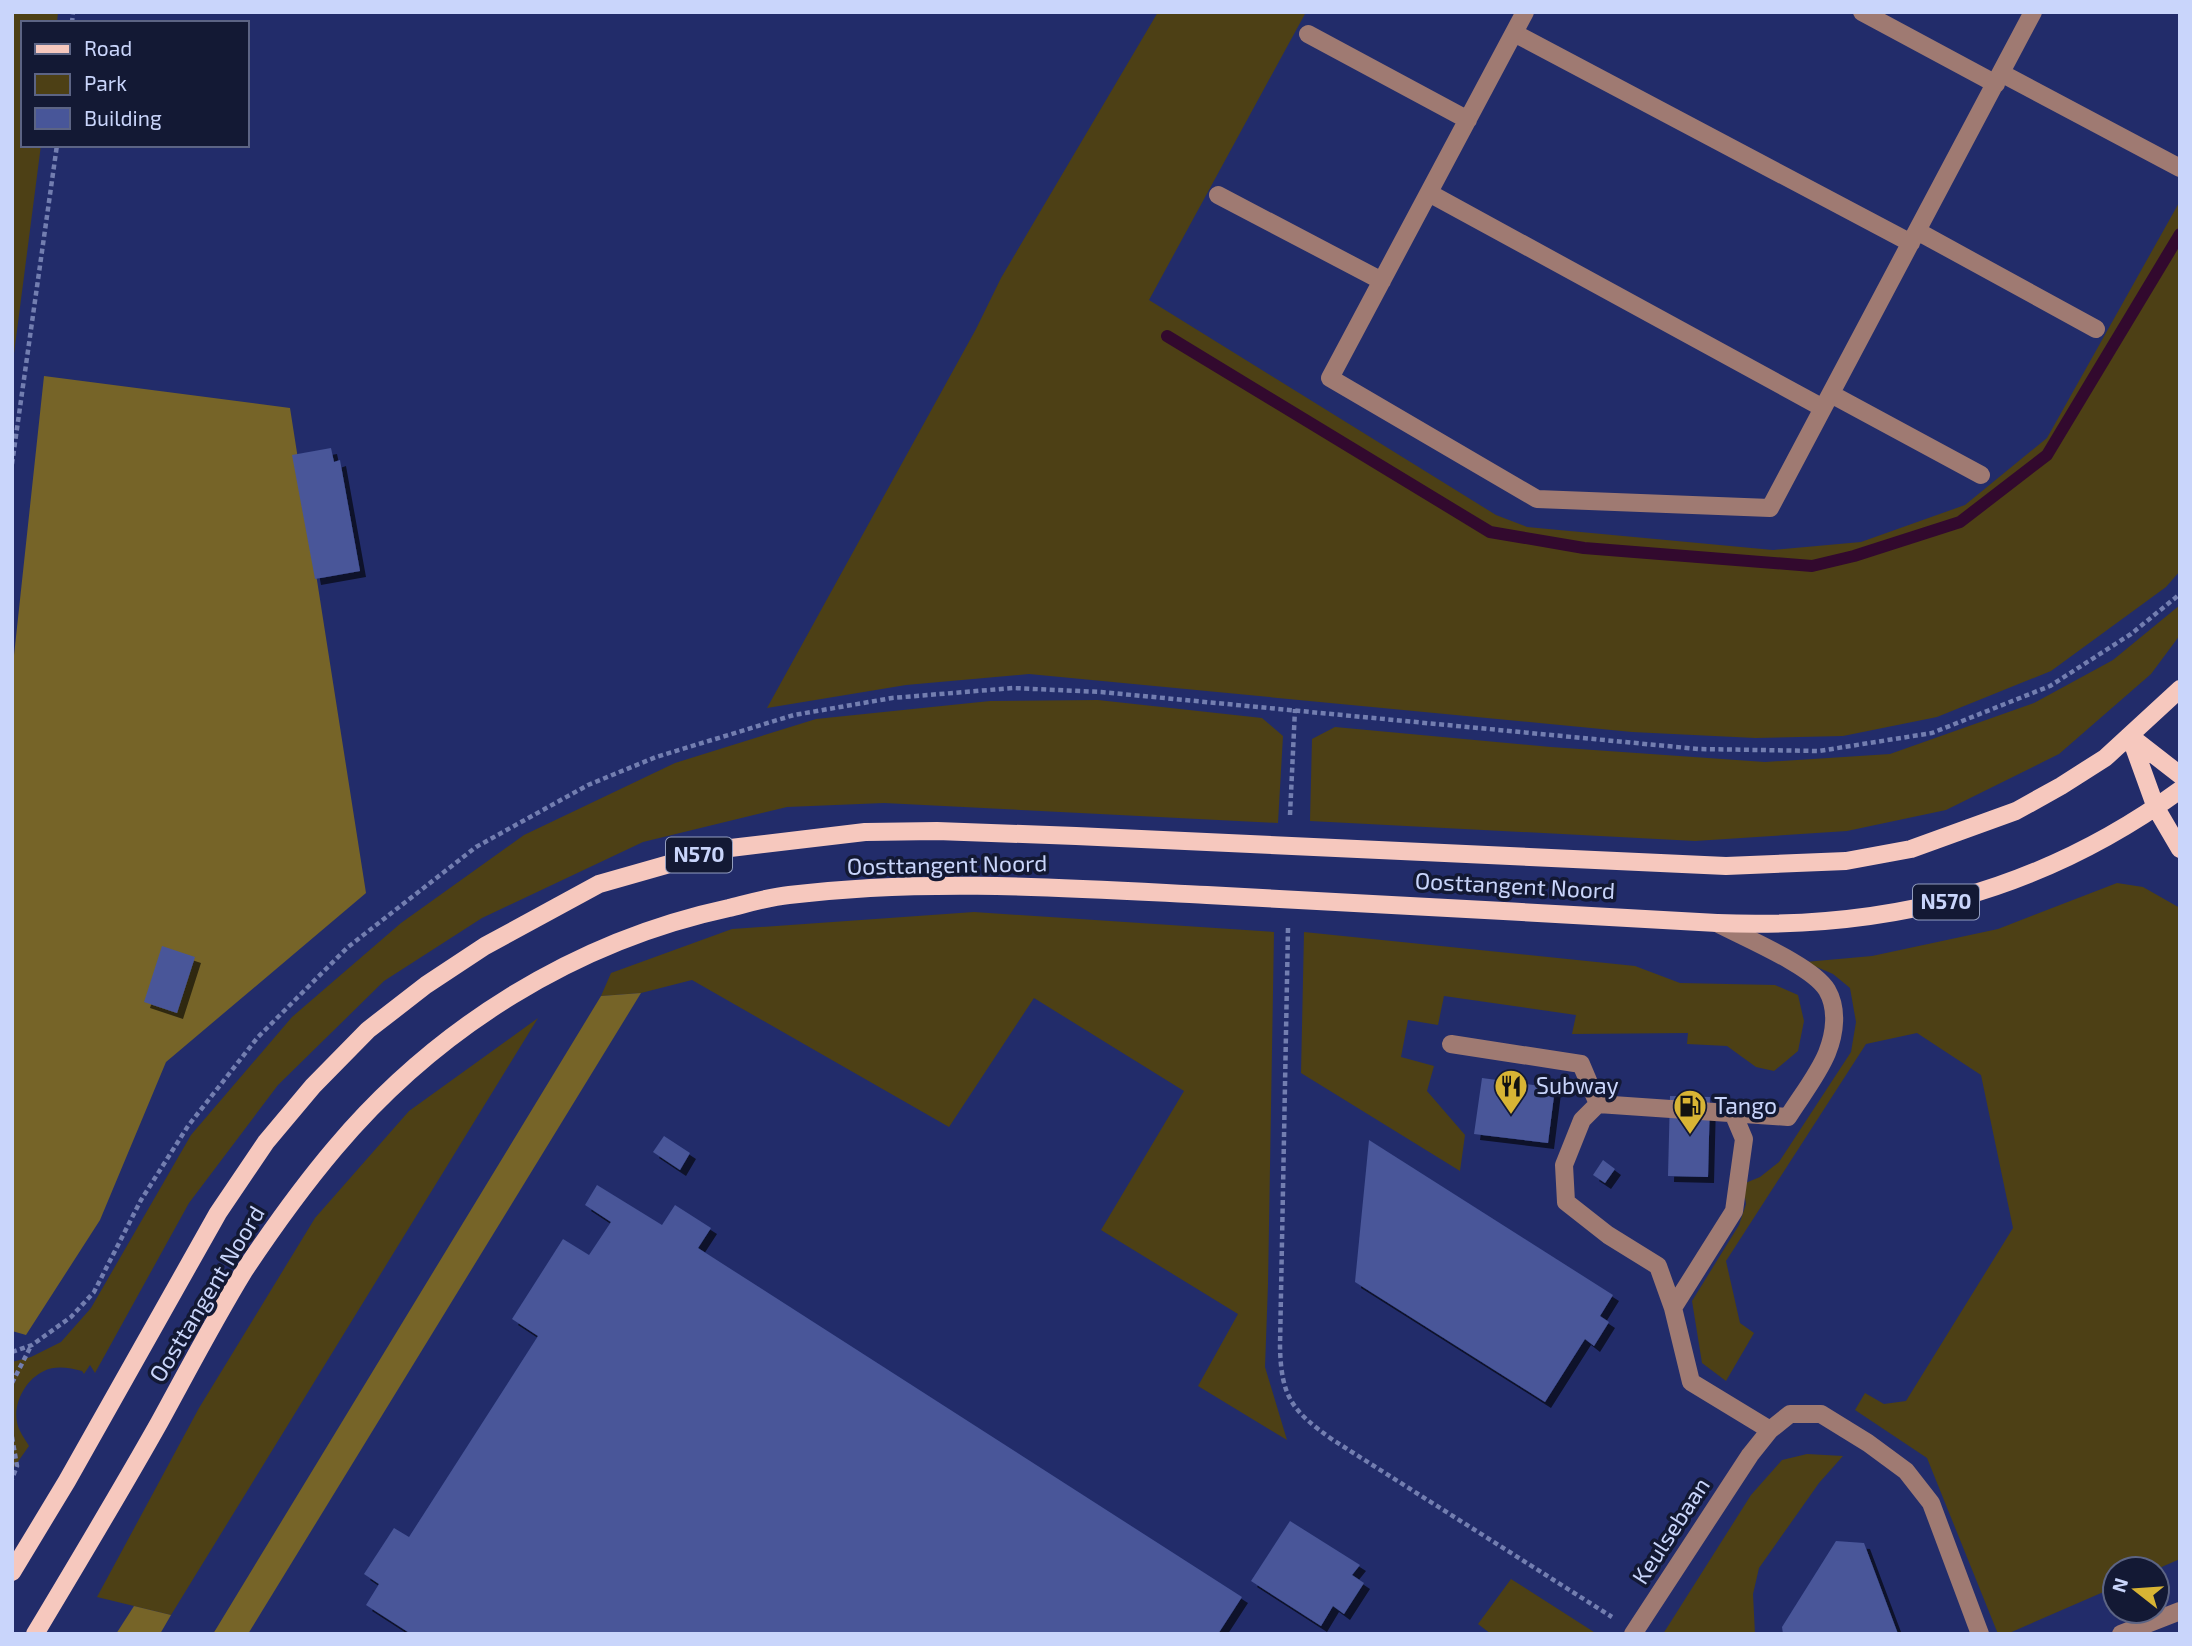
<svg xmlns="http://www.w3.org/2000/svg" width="2192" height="1646" font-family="'Exo 2',sans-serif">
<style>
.green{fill:#4d4015}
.forest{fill:#766428}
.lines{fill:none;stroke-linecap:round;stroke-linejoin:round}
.stream{stroke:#32092e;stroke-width:12}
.building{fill:#485699;filter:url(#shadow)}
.path{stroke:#737eb0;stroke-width:4.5;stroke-dasharray:5 3.5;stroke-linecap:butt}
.minor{stroke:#9f7a72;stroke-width:18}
.major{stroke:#f6c8be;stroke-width:18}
.labels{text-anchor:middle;stroke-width:7;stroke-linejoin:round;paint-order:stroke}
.shield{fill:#131934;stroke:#929dbf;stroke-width:2}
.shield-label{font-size:21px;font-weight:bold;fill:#c9d5fb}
.street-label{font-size:23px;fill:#c9d5fb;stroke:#131934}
.poi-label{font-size:23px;fill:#c9d5fb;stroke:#131934;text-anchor:start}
</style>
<defs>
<filter id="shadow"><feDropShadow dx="6" dy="6" stdDeviation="0" flood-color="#0009"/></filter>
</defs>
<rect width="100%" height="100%" fill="#222c6a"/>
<path class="green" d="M12,12H58L57,23H23V145H41L12,369Z
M1158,12H1306L1149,300L1496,515L1527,527L1773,550L1861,542L1965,505L2047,438L2180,201V571L2166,587L2051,671L1937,717L1843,736L1755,738L1632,732L1029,674L906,685L767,708L976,329L1001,278Z
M2180,605V635L2151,674L2059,754L1946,810L1847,831L1695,841L1310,821L1312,739L1335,727L1551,747L1765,762L1890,754L2034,703L2113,660Z
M1098,700L1262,718L1283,736L1278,823L884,803L787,807L643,842L482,918L384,981L278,1085L189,1203L95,1373L90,1365L84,1374L82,1371C70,1368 56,1365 44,1371C26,1379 13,1403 17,1422C18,1430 25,1439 29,1446L12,1470V1362L31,1357L61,1342L91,1308L191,1135L292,1017L401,923L524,835L675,763L816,719L990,701Z
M2117,883L2143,887L2180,908V1559L2157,1569H2115V1587L2007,1634H1998L1927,1458L1855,1410L1865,1393L1884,1404L1906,1401L2013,1228L1981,1075L1917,1033L1866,1044L1726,1261L1740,1323L1754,1333L1726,1381L1702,1363L1692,1301L1739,1225L1746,1204L1743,1184L1760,1177L1779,1162L1851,1052L1856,1022L1850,988L1833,974L1805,962L1872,956L1998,929Z
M974,912L1274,932L1268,1284L1265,1367L1287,1440L1198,1386L1238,1314L1101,1230L1184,1091L1034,998L949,1127L692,980L641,993L601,996L611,973L732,929Z
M1304,932L1635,966L1680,983L1775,985L1798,995L1804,1021L1798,1051L1774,1071L1756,1067L1727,1046L1687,1044L1688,1033L1572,1034L1576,1015L1444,996L1438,1025L1408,1020L1401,1057L1434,1066L1427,1091L1465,1135L1460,1171L1301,1073Z
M538,1018L171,1615L97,1597L199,1408L315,1218L409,1111Z
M1807,1454L1843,1456L1819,1483L1759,1568L1753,1594L1755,1634H1663L1751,1495L1782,1460Z
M1511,1579L1597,1634H1491L1478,1624Z"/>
<path class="forest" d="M44,376L290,408L366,893L166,1062L100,1220L26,1335L12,1331V674Z
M641,993L248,1634H213L601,996Z
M134,1606L171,1615L160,1634H116Z"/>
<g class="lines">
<path class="stream" d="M1167,336L1490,532L1584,548L1812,566L1854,556L1960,522L2047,455L2180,234"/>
</g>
<path class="building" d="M331,448L334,462L340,460L360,571L315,579L292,455Z
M162,946L195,957L177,1013L144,1002Z
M1482,1078L1555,1088L1548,1143L1474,1134Z
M1670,1096L1710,1097L1708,1177L1668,1176Z
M664,1136L690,1153L680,1170L653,1152Z
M1369,1140L1613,1295L1600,1316L1609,1322L1594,1346L1585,1339L1545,1402L1355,1282Z
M1603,1160L1615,1169L1605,1183L1593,1175Z
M597,1185L662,1225L675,1205L711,1228L698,1248L1242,1597L1218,1634H411L366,1605L379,1584L364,1574L394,1528L409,1537L538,1336L512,1319L563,1239L589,1255L611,1222L585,1205Z
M1290,1521L1360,1565L1352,1575L1364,1583L1344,1614L1333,1606L1321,1626L1251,1581Z
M1836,1541L1864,1543L1898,1634H1783L1782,1627Z"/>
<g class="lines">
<path class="path" d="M72,23L73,12
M12,464L57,145
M1290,815L1295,709
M1288,928L1280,1346C1281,1397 1292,1411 1333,1440L1612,1617
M12,1352L32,1345L71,1317L94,1292L141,1200L188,1126L258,1037L348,947L476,847L588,785L656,757L794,715L892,698L1013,688L1101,692L1698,749L1819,751L1932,733L2050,686L2131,634L2180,594
M12,1383L31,1346
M12,1437L17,1466L12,1479"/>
<path class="minor" d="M1525,12L1330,378L1537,499L1770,508L2033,12
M1862,12L1996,84
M1514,33L1911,243
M1308,34L1468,120
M2001,73L2180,168
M1429,193L1823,408
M1218,195L1382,281
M1917,231L2096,329
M1831,394L1981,475
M1717,923C1743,937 1813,966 1827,990C1838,1009 1835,1033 1827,1053C1818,1075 1801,1096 1788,1117L1598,1104L1582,1120L1564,1165L1566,1202L1608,1235L1658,1266L1673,1308L1691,1382L1770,1430
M1451,1044L1581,1064L1598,1104
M1673,1308L1734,1211L1744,1139L1733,1113
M1633,1634L1750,1455L1770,1430L1790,1414H1821L1868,1443L1906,1471L1931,1503L1980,1634
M2121,1634L2180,1611"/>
<path class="major" d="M2130,736L2156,808L2180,849
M2130,736L2180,775
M12,1572L67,1481L218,1213L266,1142L313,1086L368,1030L426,985L485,946L599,884L722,849L865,832L937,831L1076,836L1726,866L1846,861L1911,849L2016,811L2061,786L2105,758L2180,689
M35,1634C77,1564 119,1494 159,1423C187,1372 214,1320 244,1271C272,1229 302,1187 335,1148C436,1028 575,941 729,908C749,903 769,897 789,895C928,878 1068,888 1207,895C1377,903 1547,914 1717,923C1888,930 2040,892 2180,790"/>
</g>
<defs>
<symbol id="restaurant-pin" viewBox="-11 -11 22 30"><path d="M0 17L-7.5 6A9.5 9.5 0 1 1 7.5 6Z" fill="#d8b434" stroke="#131934"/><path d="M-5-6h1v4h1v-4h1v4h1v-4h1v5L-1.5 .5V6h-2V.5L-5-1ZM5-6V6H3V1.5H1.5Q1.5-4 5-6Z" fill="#111"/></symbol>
<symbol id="fuel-pin" viewBox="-11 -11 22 30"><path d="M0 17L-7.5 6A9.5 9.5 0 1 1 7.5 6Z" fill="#d8b434" stroke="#131934"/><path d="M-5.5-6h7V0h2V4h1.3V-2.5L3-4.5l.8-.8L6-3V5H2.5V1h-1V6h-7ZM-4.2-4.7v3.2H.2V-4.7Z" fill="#111"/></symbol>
</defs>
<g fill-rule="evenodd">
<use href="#restaurant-pin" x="1492" y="1067" width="38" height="52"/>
<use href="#fuel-pin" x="1671" y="1087" width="38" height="52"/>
</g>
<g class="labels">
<g class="shield">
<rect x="666" y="837.5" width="66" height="35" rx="5"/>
<rect x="1913" y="884.5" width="66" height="35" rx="5"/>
</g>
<g class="shield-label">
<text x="699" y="862">N570</text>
<text x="1946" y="909">N570</text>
</g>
<g class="street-label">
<text transform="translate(947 865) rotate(-1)" y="8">Oosttangent Noord</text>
<text transform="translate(1515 886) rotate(3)" y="8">Oosttangent Noord</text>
<text transform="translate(207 1294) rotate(-59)" y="8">Oosttangent Noord</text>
<text transform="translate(1671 1531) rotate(-57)" y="8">Keulsebaan</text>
</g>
<g class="poi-label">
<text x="1536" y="1094">Subway</text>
<text x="1714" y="1114">Tango</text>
</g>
</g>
<rect width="2192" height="1646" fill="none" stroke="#c9d5fb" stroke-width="28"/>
<rect x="21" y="21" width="228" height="126" fill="#131934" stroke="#5c6484" stroke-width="2"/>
<rect x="35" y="44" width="35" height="10" fill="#f6c8be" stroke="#5c6484" stroke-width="2"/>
<text x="84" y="56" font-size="21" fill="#c9d5fb">Road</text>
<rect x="35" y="74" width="35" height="21" fill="#4d4015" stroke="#5c6484" stroke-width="2"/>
<text x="84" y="91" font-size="21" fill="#c9d5fb">Park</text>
<rect x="35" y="108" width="35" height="21" fill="#485699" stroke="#5c6484" stroke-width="2"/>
<text x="84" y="126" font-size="21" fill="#c9d5fb">Building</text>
<g transform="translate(2136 1590) rotate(287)"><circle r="33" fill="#131934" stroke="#5c6484" stroke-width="2"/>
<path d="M0-5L12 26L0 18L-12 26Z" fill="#d8b434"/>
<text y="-10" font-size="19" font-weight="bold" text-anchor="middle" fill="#c9d5fb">N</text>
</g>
</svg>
